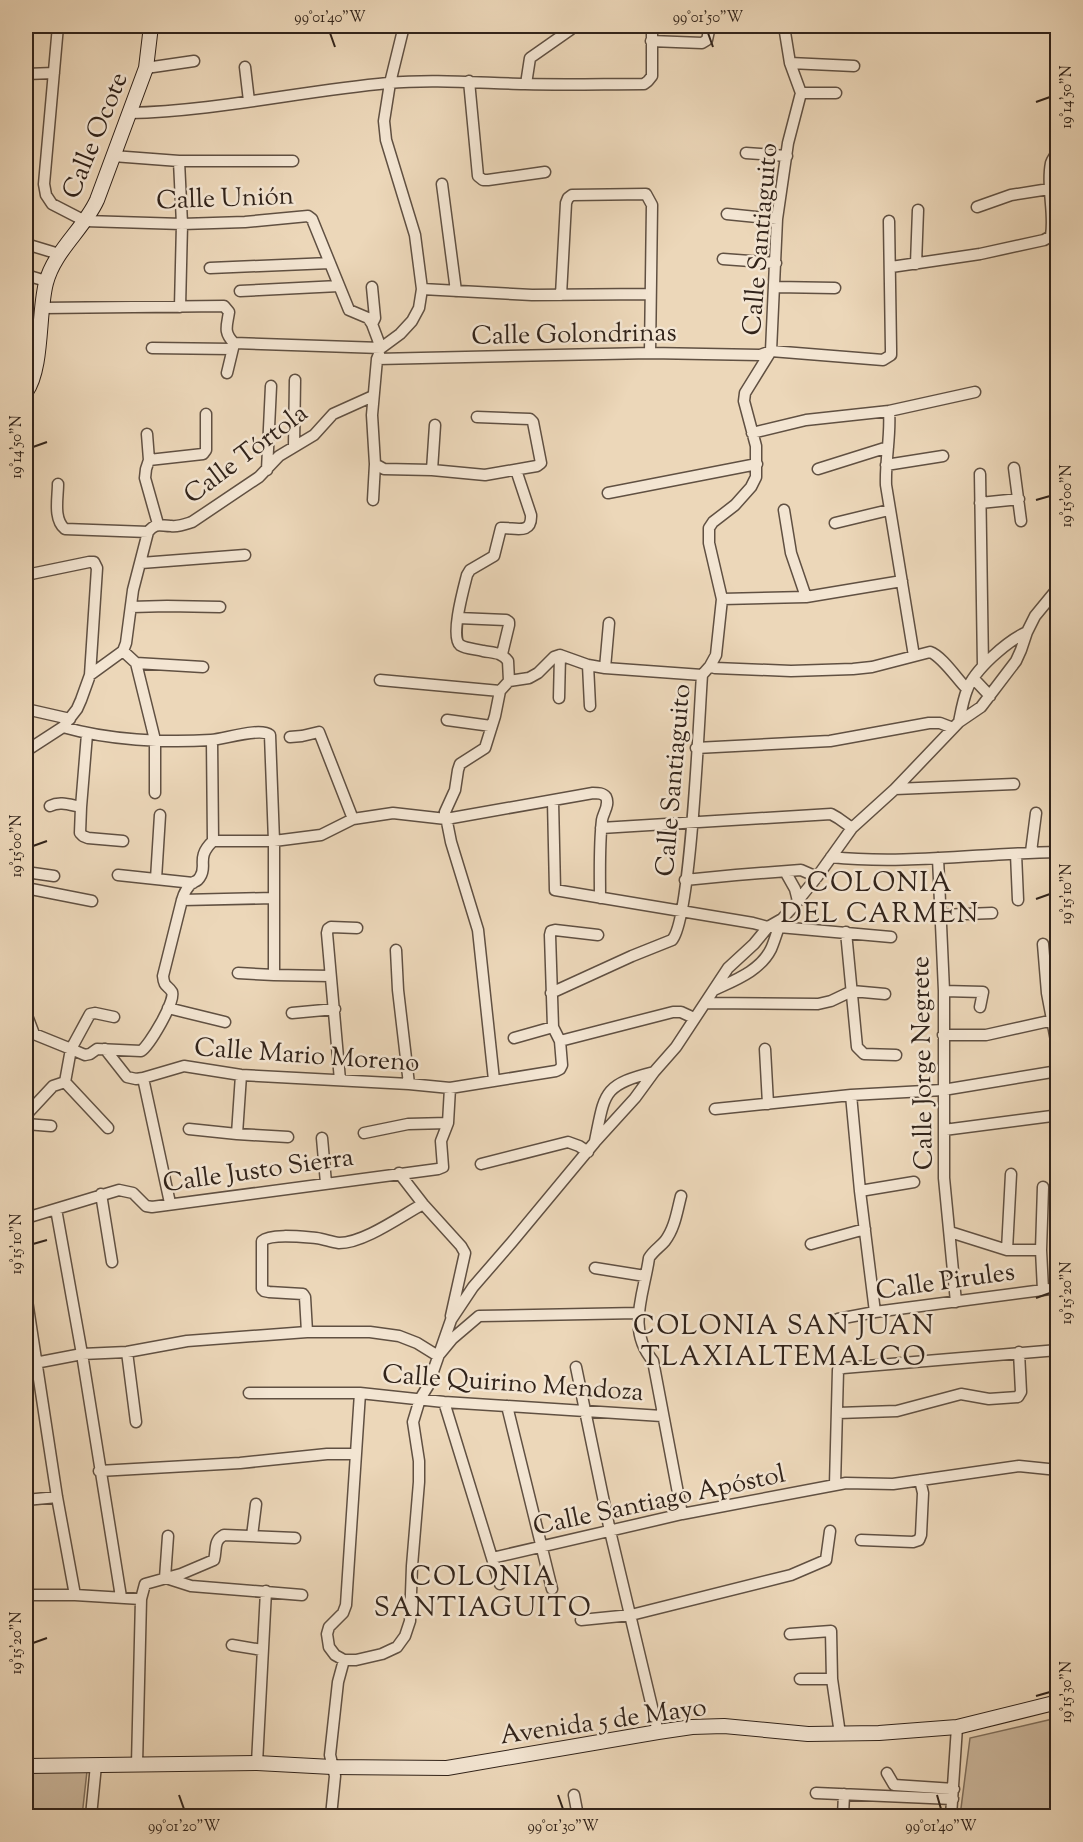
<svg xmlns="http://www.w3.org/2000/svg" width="1083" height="1842" font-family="'Sorts Mill Goudy',serif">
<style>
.green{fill:#ccb89e;stroke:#7e6e5c;stroke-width:1.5}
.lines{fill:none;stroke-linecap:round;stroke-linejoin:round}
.street-casing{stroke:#605042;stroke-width:13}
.secondary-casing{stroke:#31231a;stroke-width:16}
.street{stroke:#f3e5d2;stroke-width:10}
.secondary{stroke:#f3e5d2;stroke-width:14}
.ticks{fill:none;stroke:#31231a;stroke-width:2}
.labels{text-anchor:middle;stroke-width:5;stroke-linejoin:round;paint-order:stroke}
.street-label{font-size:26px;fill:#31231a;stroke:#f3e5d2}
.neighbourhood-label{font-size:27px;letter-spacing:1.5px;fill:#31231a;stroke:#f3e5d2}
.neatline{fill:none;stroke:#31231a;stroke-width:2}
.ticks-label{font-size:15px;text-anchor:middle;fill:#31231a}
</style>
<rect width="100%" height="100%" fill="#ecd7b9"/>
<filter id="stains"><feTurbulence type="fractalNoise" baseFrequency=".00333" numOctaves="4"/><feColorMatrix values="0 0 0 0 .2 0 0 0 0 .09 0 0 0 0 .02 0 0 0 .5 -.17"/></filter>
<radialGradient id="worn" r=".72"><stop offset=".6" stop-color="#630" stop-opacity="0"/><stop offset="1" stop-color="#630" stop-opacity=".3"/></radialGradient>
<path class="green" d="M1057,1718V1816H960L970,1738Z
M26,1770L87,1771L82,1816H26Z"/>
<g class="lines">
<defs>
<path id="street" d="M58,26L44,184L46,195L52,204L85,221L182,224L245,222L308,216L312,219L349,310L368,318L372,324
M784,26L790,63L801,93
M651,41L702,43L707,40L710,26
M790,63L854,66
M245,67L249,101
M146,68L194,61
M26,74L54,73
M469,81L478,176L483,180H488L545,172
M526,84L530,58L570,30L575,26
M801,93H836
M129,113C216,111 301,91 388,83C433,79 480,83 525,84C565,85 604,84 644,84L648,81L652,76V26
M746,153L787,156
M113,156L179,161H293
M179,161L182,224L180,307
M442,184L456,291
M977,207L1011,195L1049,189
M727,214L777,219
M1051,236C1055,212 1046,187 1051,163C1052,159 1056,155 1058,150
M26,244L59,254
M723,259L776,263
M916,264L918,210
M891,267L980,254L1044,240L1051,236L1058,235
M210,268L330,263
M26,275L46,281
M372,287L375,318L372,324L381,348
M775,287L835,288
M422,289L532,295L650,294
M240,291L339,286
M561,295L566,203L568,198L572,195L646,194L652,205L650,353
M42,308L224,306L229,312C227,326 223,332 234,343L381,348
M26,334L39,336
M152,348L232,349
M381,348L400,334L412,321L419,308L422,289L415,235L386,140L384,121L390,83L404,26
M377,359L650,353L760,355L771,351L883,360L891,355V349L889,221
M227,373L234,344
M889,411C891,436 885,460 886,485L914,656
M752,433L806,420L889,411L975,392
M147,434L149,460L146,469L145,478L158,524
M294,446L295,380
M149,460L203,454L206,450V414
M375,464L384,469L432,470L485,475L537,466L541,463L533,422L530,419L477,417
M886,465L943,456
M1014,468L1021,521
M818,469L888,447
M267,470L271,386
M432,470L435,425
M980,474L983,666
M58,484C58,498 53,519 65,529L148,532
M608,493L757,464
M373,500L375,464L372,415L377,359L379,354
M980,503L1019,499
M784,510L791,553L806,597
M835,523L889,510
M141,563L245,555
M722,599L806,597L902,581
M131,607L167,606L220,607
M458,618L506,620L509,622V625L502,654
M123,651L136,663L155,740V793
M136,663L203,667
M588,665L590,706
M710,666L715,668L791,671L853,669L872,667L930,652C942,656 957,679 967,689
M605,668L609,623
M90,675L123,651L126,643L133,590L148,532C156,522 160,526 171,526C179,527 186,524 192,522L259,477L279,456L314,435L333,414L373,396
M974,679L990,696
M380,680L500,691
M509,681L508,661C501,652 494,653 483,651C476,649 466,649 460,645C450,637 464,587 467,575L470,570L494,556L501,528C514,527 532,536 531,515L516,470
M509,681L529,678L538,673L554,657L560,655L588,665L605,668L702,675
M559,698L560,655
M26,709L70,719
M447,720L491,726
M959,722C961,712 963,700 967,690C974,670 1007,641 1027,632
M63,727C108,740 164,743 211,740C225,739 260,727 270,735L274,841V975
M87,734L81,807L80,833L83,836L88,838L123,841
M290,737L302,736L319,732L353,819
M696,748L830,741L929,723H940L953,728
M26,751L63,727L77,709L81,700L90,675L97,568L94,562H89L31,574
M895,789L1014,784
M553,801L555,890L753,923L768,927H779L891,937
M50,806C60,801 70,805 81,807
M601,828L831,814L838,818L852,828
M213,841H274L321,835L353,819L393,813L446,819L593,793C598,793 603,793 606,797C610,805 603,813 602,820C599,846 600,872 600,898
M1031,852L1036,813
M1016,854L1018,900
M831,857C906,865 982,853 1058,852
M938,858L944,991V1178L956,1302
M26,872L54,876
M786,873L795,889L798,901
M118,875L193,883
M156,879L160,815
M685,880L736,875L801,870L817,877
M26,888L92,901
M182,900L273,898
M940,915L992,913
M846,932L857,1047L864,1054L896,1055
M1043,944L1047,993L1058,1051
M396,950L398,990L409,1084
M238,973L274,975L330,976
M714,990C735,980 760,971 771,949C775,940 777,931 781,922
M852,991L885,994
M944,991L983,992L980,1007
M551,993L632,956L672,940C691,920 699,716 702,675L710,666L716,655L722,599L709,543V528L713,522L735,505L751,487L756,477V446L744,401L745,393L771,351L777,219L788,143L801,93
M705,1003L818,1004L831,1001L852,991
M168,1008L225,1022
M26,1013L34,1034L71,1049L90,1014L95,1013L114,1017
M292,1013L335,1009
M943,1035H986L1058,1019
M514,1038L553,1027
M560,1041L673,1012H681L694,1018
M105,1049L127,1077L136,1079L143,1078L184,1066L241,1075L409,1084L450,1088L556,1071L560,1069L562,1065L560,1041L553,1027L550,935L551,931L555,930L598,935
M765,1049L768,1104
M143,1078L170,1203
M340,1080L327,933L328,929L331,927L357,928
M494,1080L478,930L451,842L445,812L455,790L458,770L460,764L485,748L495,716L500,691L509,681
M65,1082L108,1128
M851,1095L860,1191L875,1312
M715,1109L851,1095L943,1090L1058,1071
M26,1115L53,1086L65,1082L71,1049L85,1055L90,1054L97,1049L141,1051C149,1046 176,1001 172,992C168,985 164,988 163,976L182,900C184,893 186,888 192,883C196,881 198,881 200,877C208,866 195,858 213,841L212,740
M26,1124L51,1126
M189,1129L237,1134L288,1137
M944,1130L1052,1116
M364,1133L408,1124L448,1123
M237,1134L241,1075
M322,1138L326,1183
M595,1141C605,1093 602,1085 654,1072
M481,1164L568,1142L579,1146L588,1152
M399,1173L423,1204L461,1246L465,1253L451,1316
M1043,1187L1041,1250L1043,1290
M860,1191L914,1182
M101,1194L112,1262
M681,1196C677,1211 675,1228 665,1241C660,1247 653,1251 649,1258C644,1294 626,1330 653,1361L682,1514
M56,1209L82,1354L121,1597
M26,1218L119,1190L133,1193L146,1206L152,1207L438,1169L443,1167L441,1141L448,1123L450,1088
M950,1232L1007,1250H1041
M811,1244L865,1229
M1007,1250L1011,1174
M595,1268L645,1276
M26,1294L57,1497L75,1595
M838,1319L875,1312L1058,1288
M307,1332L305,1297L303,1294L269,1292L264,1291L262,1289V1241C271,1233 303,1237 316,1238C324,1239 331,1242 339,1243C364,1243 401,1216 423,1204
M127,1352L136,1422
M35,1363L82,1354L127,1352L187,1341L307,1332H370L399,1336L417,1343L438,1356L452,1339L479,1316L638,1313
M576,1367L610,1531L658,1732
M249,1393H360L444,1402L662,1416
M360,1393L346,1605L343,1613L329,1627L327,1634L329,1647L335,1655L344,1660H356L382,1654L397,1647L405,1636L410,1621L412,1566L419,1482V1461L413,1422L420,1399L428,1386L451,1320L473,1287L512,1242L595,1142L635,1098L654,1072L676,1047L728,968L754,944L768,927L782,919L791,909L817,877L852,828L895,789L959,722L981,707L1016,661L1021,650L1027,632L1035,616L1058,588
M444,1402L500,1584
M507,1406L552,1589
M838,1413L897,1411L961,1394L989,1399L1018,1397L1021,1392L1019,1352
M99,1471L240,1463L327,1454H356
M835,1485L838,1370L843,1368L1058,1350
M26,1500L57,1497
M252,1536L256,1504
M861,1540L913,1542L919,1540L921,1535L923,1493L920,1480
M492,1558L682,1514L846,1483L893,1484L1019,1466L1058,1470
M165,1578L168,1536
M166,1578L191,1586L302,1595
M26,1595H75L141,1599
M581,1620L631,1615L791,1575L826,1560L830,1531
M790,1634L831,1631L832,1679L840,1734
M232,1645L262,1650
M800,1679H832
M257,1763L266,1591
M137,1764L141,1599L145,1584L181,1574L214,1560C217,1549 213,1541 224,1535L295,1538
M887,1773L894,1785L954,1789
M816,1793L953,1799
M574,1795L578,1816
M91,1816L96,1765
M331,1816L335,1776L330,1755L338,1682L344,1660
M843,1816L844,1794
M951,1816L957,1727"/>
<path id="secondary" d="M26,392C43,368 38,313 46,283C54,251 84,229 97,200L146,68L151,26
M26,1766L257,1763L332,1767L447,1768L658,1732L692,1727L724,1726L808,1734L879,1733L957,1727L1058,1702"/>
</defs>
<use href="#street" class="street-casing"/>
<use href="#secondary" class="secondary-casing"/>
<use href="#street" class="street"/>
<use href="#secondary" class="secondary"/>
</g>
<path class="ticks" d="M330,33L335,47M708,33L713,47M1036,102L1050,97M33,447L47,442M1036,500L1050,496M33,846L47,841M1036,899L1050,894M33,1244L47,1240M1036,1298L1050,1293M33,1643L47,1638M1036,1696L1050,1692M179,1795L184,1809M558,1795L563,1809M937,1795L941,1809"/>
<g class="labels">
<g class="street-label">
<text transform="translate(94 135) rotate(-68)" y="9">Calle Ocote</text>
<text transform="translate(225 197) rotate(-2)" y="9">Calle Unión</text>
<text transform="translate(759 239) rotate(-85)" y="9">Calle Santiaguito</text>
<text transform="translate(574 333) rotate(-1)" y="9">Calle Golondrinas</text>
<text transform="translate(245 453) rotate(-37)" y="9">Calle Tórtola</text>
<text transform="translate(672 780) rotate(-85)" y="9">Calle Santiaguito</text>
<text transform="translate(307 1054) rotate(4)" y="9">Calle Mario Moreno</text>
<text transform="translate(921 1063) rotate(-91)" y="9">Calle Jorge Negrete</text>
<text transform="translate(258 1169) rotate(-8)" y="9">Calle Justo Sierra</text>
<text transform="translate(945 1280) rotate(-8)" y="9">Calle Pirules</text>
<text transform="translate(513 1382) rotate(4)" y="9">Calle Quirino Mendoza</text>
<text transform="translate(659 1499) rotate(-12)" y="9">Calle Santiago Apóstol</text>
<text transform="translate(603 1720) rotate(-8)" y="9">Avenida 5 de Mayo</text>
</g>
<g class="neighbourhood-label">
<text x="880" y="891">COLONIA<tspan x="880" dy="31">DEL CARMEN</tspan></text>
<text x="784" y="1334">COLONIA SAN JUAN<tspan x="784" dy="31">TLAXIALTEMALCO</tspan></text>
<text x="483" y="1585">COLONIA<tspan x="483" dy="31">SANTIAGUITO</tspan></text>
</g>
</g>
<rect width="1083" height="1842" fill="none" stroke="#ecd7b9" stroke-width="66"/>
<rect x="33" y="33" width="1017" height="1776" class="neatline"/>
<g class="ticks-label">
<text x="330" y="22">99°01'40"W</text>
<text x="708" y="22">99°01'50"W</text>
<text transform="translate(1066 97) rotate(-90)" y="5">19°14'50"N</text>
<text transform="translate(16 447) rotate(-90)" y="5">19°14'50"N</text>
<text transform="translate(1066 496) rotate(-90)" y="5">19°15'00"N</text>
<text transform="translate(16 846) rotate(-90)" y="5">19°15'00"N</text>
<text transform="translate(1066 894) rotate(-90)" y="5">19°15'10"N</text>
<text transform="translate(16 1244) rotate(-90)" y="5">19°15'10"N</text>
<text transform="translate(1066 1293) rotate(-90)" y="5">19°15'20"N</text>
<text transform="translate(16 1643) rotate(-90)" y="5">19°15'20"N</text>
<text transform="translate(1066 1692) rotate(-90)" y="5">19°15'30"N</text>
<text x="184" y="1831">99°01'20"W</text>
<text x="563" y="1831">99°01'30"W</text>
<text x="941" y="1831">99°01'40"W</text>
</g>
<rect width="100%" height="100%" filter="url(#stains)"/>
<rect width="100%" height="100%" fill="url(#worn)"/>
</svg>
